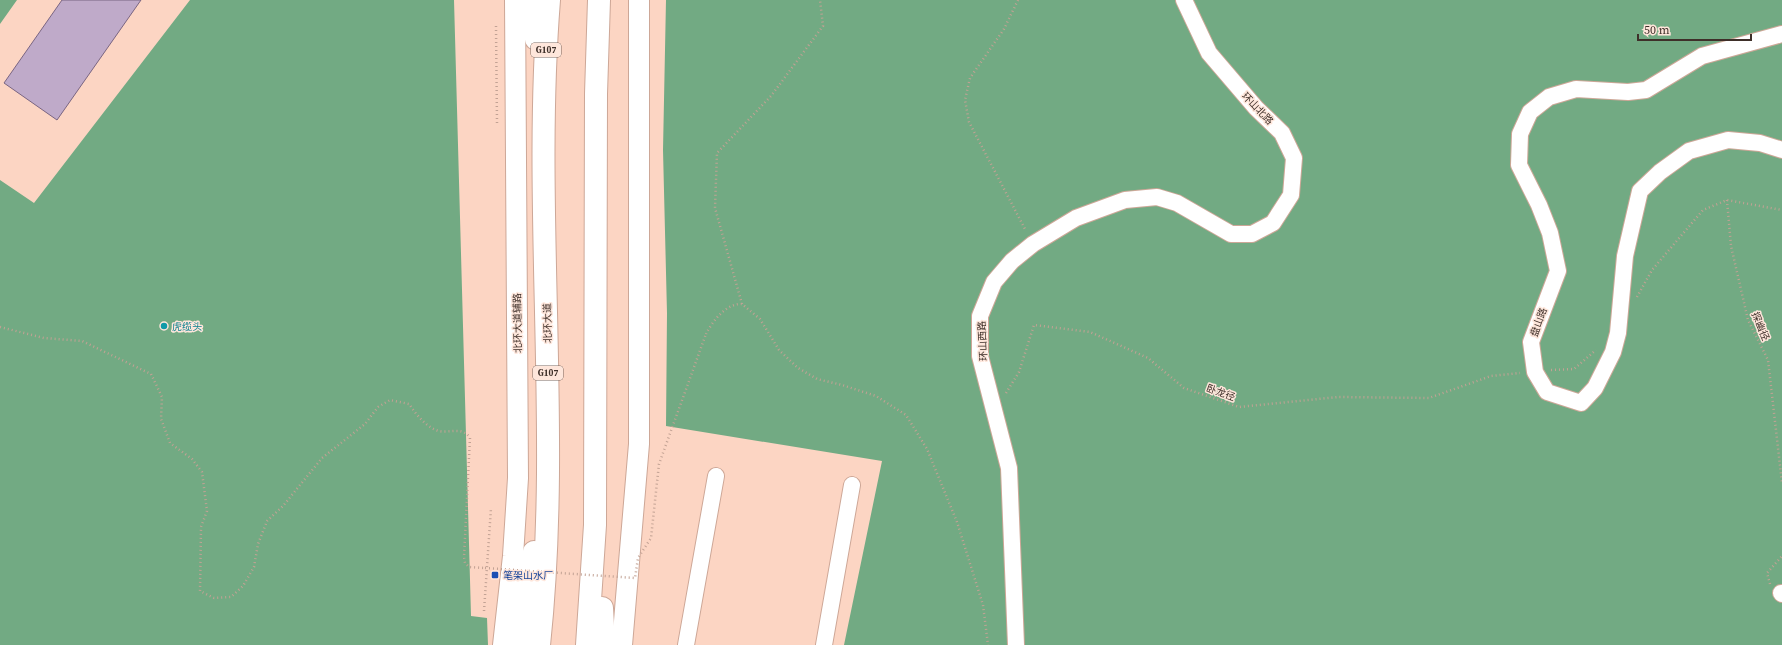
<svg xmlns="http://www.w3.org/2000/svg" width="1782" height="645" font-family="'Source Serif 4','Noto Sans SC',serif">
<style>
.forest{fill:#72aa83}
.building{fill:#bfaac9;stroke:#796582}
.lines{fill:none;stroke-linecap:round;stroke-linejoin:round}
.minor-casing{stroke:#cda797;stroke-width:18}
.major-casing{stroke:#cda797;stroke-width:22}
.highway-casing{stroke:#cda797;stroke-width:24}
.path{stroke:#c2a294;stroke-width:2.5;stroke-dasharray:1 3;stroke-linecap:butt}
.minor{stroke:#fff;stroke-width:16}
.major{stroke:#fff;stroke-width:20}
.highway{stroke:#fff;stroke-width:22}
.path-bridge{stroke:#c2a294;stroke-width:2.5;stroke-dasharray:1 3;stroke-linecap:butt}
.culture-dot{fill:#0f9aa8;stroke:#fee6db;stroke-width:1.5}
.transit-dot{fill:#1a4fb4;stroke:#fee6db;stroke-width:1.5}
.labels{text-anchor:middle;stroke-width:3;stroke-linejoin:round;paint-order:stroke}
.shield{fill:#fee6db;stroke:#78665e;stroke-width:1}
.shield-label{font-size:9px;font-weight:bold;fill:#3e2f29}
.street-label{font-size:10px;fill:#3e2f29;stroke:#fee6db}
.culture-label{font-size:10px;fill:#0d838f;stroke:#fee6db;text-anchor:start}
.transit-label{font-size:10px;fill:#164399;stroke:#fee6db;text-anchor:start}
</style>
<rect width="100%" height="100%" fill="#fcd5c3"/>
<path class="forest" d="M0,0H17L0,24Z
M190,0H454L471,616L487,618L488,645H0V180L34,203Z
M666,0H1782V645H844L882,461L666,426L667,313L663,150Z"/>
<path class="building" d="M62,0H141L57,120L4,83Z"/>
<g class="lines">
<defs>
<path id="minor" d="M1782,34L1702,56L1646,90L1628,92L1576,89L1549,97L1530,112L1520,134L1519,165L1539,205L1550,233L1558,271L1531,342L1535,372L1547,392L1581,403L1595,388L1613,352L1618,333L1625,256L1640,191L1660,172L1689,151L1728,140L1760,143L1782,150
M1781,593L1782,594
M686,645L716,476
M824,645L852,485
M1016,645L1009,468L980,356V316L994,282L1012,261L1033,244L1076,218L1125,200L1157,197L1177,203L1231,234H1252L1273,223L1291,195L1294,158L1282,133L1256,108L1209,53L1184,0"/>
<path id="major" d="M503,645L513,556L518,478L515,0
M622,645L639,444V0"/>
<path id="highway" d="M532,0L536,39
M602,608L604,645
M517,645L534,552
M539,645C562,431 532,214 549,0
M587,645L595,525L596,94L599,0"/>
</defs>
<use href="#minor" class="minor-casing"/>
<use href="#major" class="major-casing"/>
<use href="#highway" class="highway-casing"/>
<path class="path" d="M1018,0L1004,29L970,78L965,100L969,122L1026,231
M496,26L497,123
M1727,200L1731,246L1748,320L1768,360L1782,483
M1637,297L1652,270L1703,210L1727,200L1782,210
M742,304L715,208L717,153L771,96L823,26L820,0
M0,327L44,338L82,341L151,374L162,397L161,419L170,443L192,459L202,472L207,511L201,527L200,591L214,598L231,597L243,586L254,567L258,544L267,521L283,506L322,458L365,424L378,407L390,400L409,404C416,414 424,425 436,430C447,435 462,425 470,438L464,557L465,563L469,567L485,568
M706,334C712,322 726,303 742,304L760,319L779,350L798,368L817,379L842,385L876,396L906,415L927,449L957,522L983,605L988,645
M1551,370L1574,369L1596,350
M1006,393L1019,372L1034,325L1090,332L1148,358L1184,388L1239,407L1338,397L1429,398L1491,376L1520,373
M1770,584L1767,573L1782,556
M484,611L491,508"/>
<use href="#minor" class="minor"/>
<use href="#major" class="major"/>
<use href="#highway" class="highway"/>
<path class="path-bridge" d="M485,568L635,578L638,558L651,538L659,464L706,334"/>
</g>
<circle class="culture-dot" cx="164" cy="326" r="4"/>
<rect class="transit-dot" x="491" y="571" width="8" height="8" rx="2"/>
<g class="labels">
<g class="shield">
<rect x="531" y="43" width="30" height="14" rx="3"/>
<rect x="533" y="366" width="30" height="14" rx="3"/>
</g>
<g class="shield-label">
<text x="546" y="53">G107</text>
<text x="548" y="376">G107</text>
</g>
<g class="street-label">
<text transform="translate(1258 108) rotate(46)" y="4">环山北路</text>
<text transform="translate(1538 322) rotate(-70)" y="4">盘山路</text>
<text transform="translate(517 323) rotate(-91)" y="4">北环大道辅路</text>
<text transform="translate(547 323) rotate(-91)" y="4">北环大道</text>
<text transform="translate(1761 326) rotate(67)" y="4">探幽径</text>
<text transform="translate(982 341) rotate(-93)" y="4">环山西路</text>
<text transform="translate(1221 392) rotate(20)" y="4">卧龙径</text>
</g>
<g class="culture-label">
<text x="172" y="330">虎缆头</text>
</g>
<g class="transit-label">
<text x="503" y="579">笔架山水厂</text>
</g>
</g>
<path d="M1638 34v6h113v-6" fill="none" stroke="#3e2f29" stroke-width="2"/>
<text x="1644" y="34" font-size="12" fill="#3e2f29" stroke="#fee6db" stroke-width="3" paint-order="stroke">50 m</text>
</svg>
